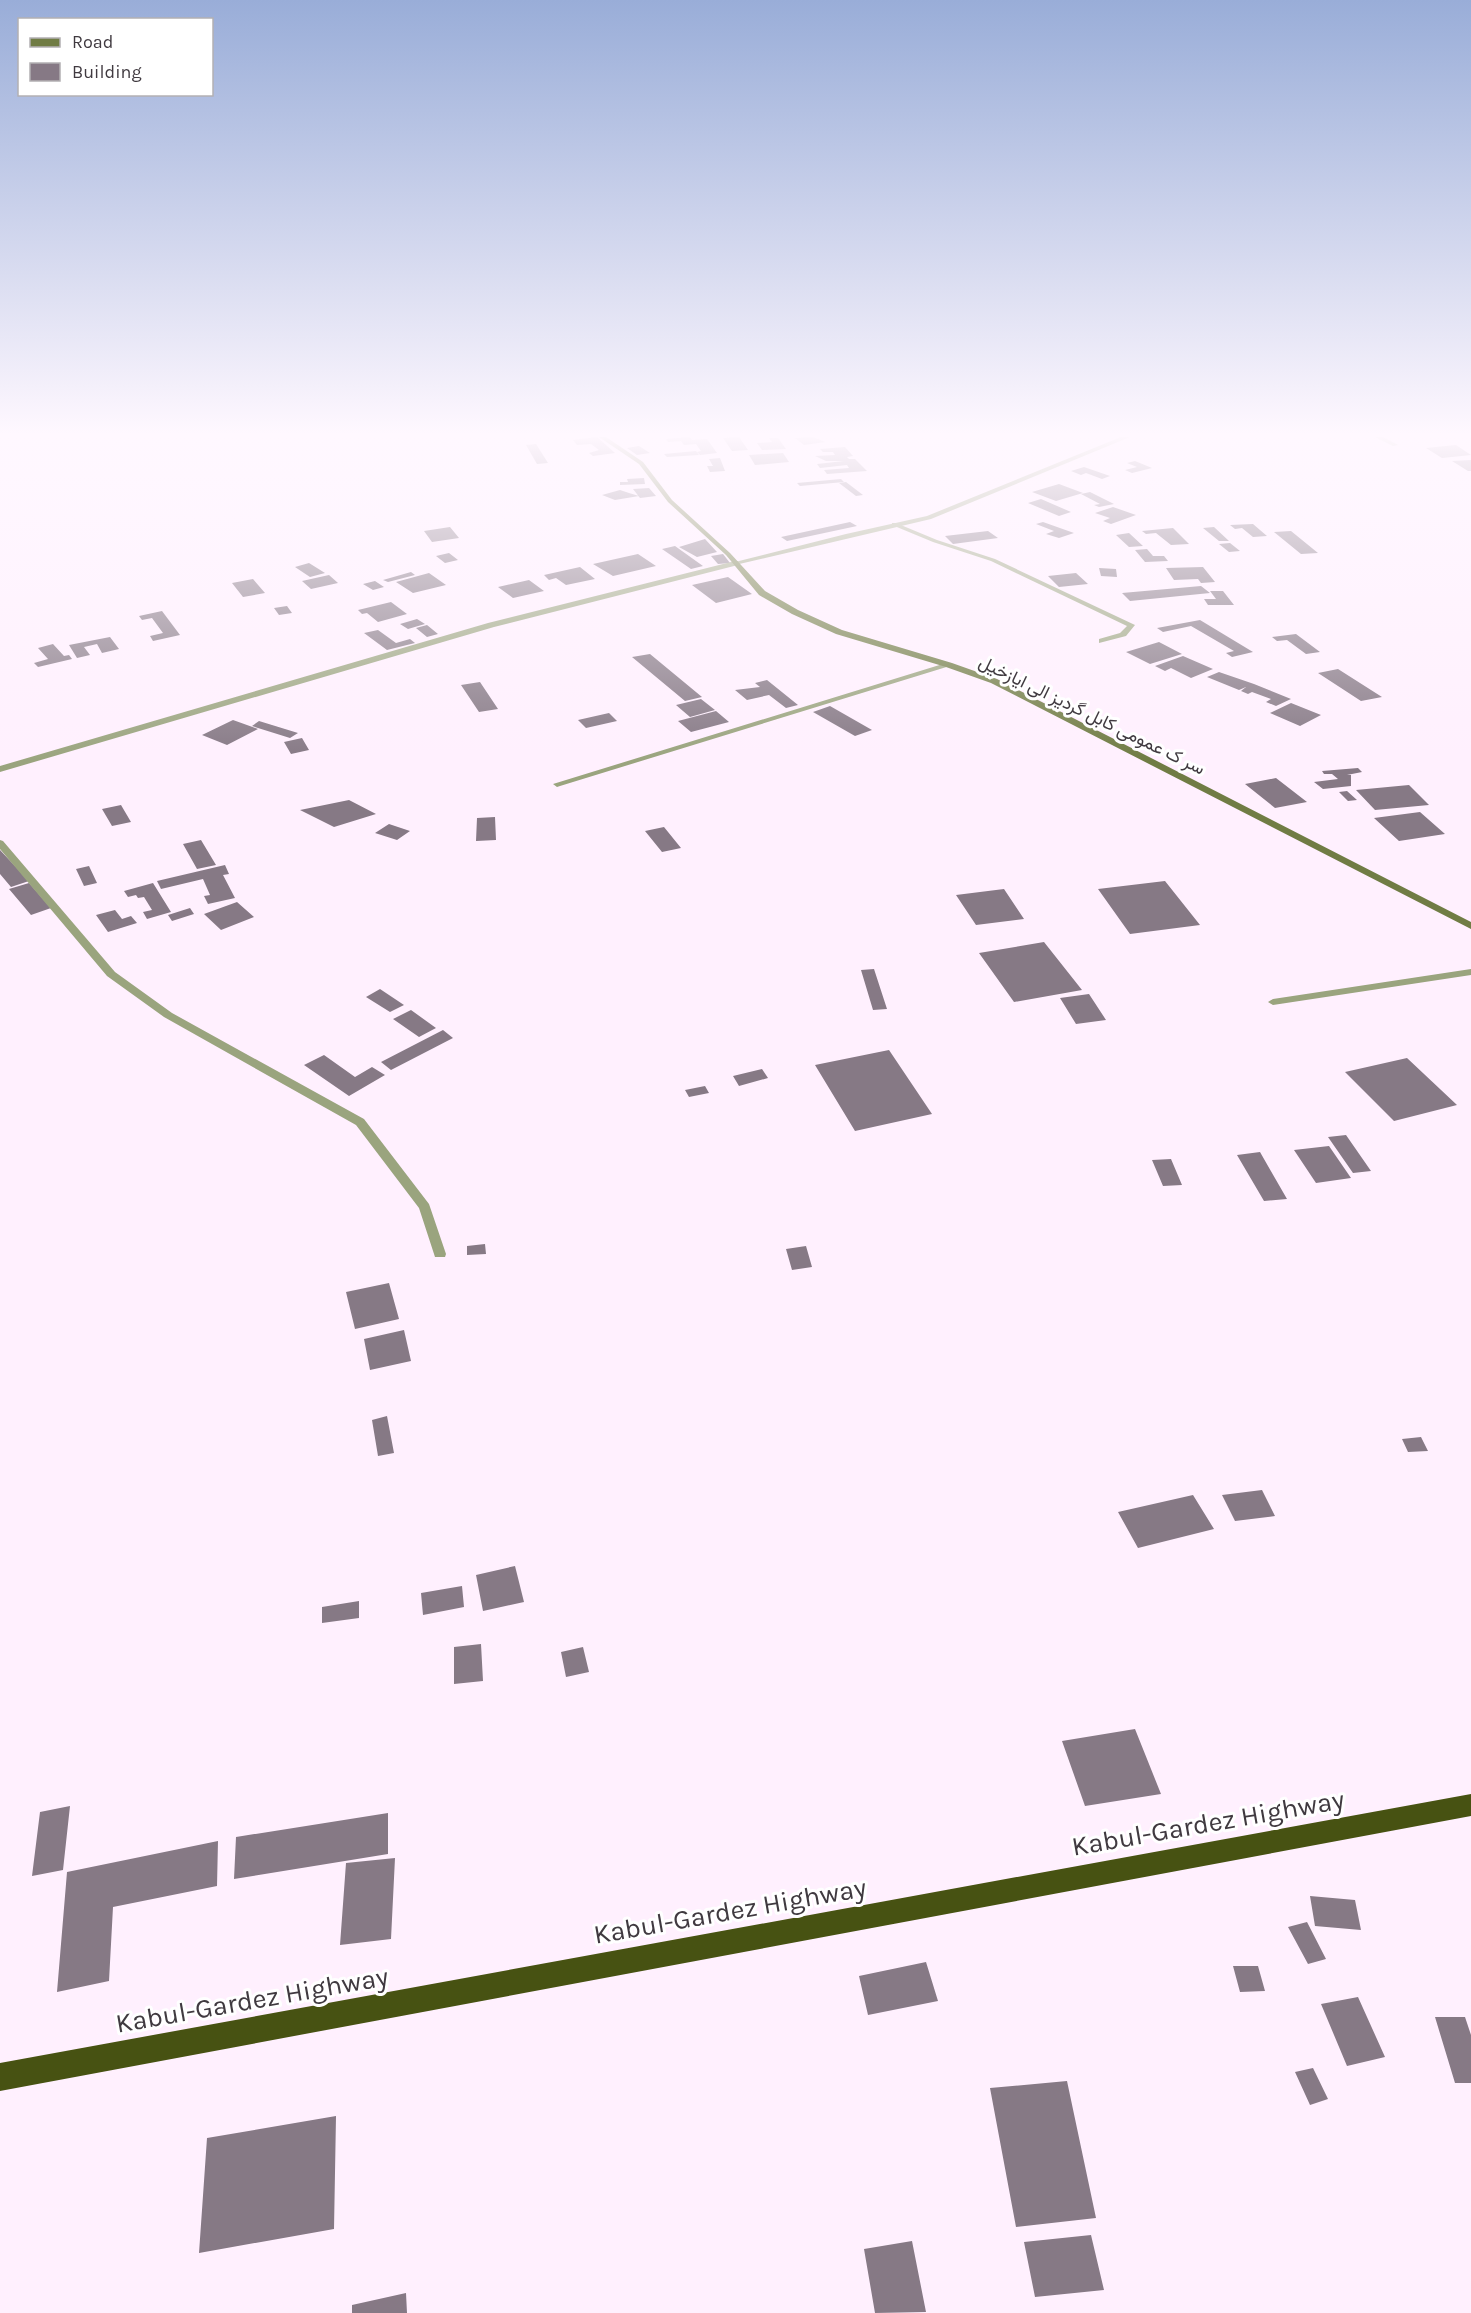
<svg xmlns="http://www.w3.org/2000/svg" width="1471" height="2313" font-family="Karla,Vazirmatn,sans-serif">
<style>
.building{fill:#867985}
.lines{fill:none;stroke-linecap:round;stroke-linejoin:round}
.minor{fill:#9aa47e;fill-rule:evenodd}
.tertiary{fill:#9aa47e;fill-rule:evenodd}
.secondary{fill:#707c44;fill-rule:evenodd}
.trunk{fill:#475212;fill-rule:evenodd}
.labels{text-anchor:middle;stroke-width:6;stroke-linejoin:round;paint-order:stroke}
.far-street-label{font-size:18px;fill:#403a40;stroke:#fff}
.near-street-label{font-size:27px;fill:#403a40;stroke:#fff}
</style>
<rect width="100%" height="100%" fill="#fff0fe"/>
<path class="building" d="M597,437L615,453L593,456L589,453L599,450L591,444L577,445L573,440Z
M690,437L692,440L707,439L717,453L700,455L697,452L701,451L696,444L684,445L681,441L668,442L666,439Z
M739,437L748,450L732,451L723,438Z
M813,437L825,442L804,445L795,438Z
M769,438H778L786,449L762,450L757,443L772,442Z
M536,444L548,463L537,464L526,445Z
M1456,445L1471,455L1442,458L1426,448Z
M639,446L650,453L637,455L627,448Z
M845,447L853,456L847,457L849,459H855L867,471L827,474L824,470L849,468L847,465L820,468L817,464L844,461H826L815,456L835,455L833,452H823L820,449Z
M696,451L699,455L667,457L664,454Z
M783,453L789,462L755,465L749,455Z
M720,458L725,471L710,472L707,466H713L709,459Z
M1471,460V471H1468L1452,461Z
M1135,461L1152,468L1132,473L1125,470L1137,467L1127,463Z
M1084,467L1110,476L1102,479L1086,473L1081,475L1071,471Z
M644,478L645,484L620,485V482H628L627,479Z
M841,479L844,482L800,486L797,483Z
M846,482L863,495L856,496L839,483Z
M1059,484L1083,493L1056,501L1032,492Z
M649,488L656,496L640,498L633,489Z
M620,490L629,493L639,496L615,500L602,495Z
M1090,492L1114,504L1099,507L1094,505L1100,504L1081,494Z
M1041,499L1071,512L1059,516L1028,503Z
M1113,507L1136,515L1111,524L1103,521L1110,518L1095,513Z
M850,522L857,526L787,541L781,537Z
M1043,522L1074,533L1059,538L1046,534L1054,531L1036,524Z
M1253,524L1267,536L1253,537L1242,528L1235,529L1230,525Z
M450,527L459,538L432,542L424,531Z
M1214,527L1229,541H1219L1203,528Z
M1173,528L1189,544L1171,545L1156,533L1146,534L1142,531Z
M988,531L998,538L953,544L945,536Z
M1291,531L1318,553L1301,554L1274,532Z
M1129,533L1143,546L1129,547L1116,535Z
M705,539L717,552L697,557L679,547Z
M1230,543L1240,551L1229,552L1219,544Z
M675,546L703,566L691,569L662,549Z
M1147,549L1153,556H1164L1168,561L1145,562L1135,550Z
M449,553L458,560L445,563L436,556Z
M638,554L656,566L613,576L593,564Z
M723,554L730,563L718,564L711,556Z
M309,563L325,573L310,577L295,567Z
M580,567L595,579L566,585L556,578L549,580L544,575Z
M1203,567L1215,582L1201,583L1198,579L1174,580L1166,568Z
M1099,568L1116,569L1117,577L1101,576Z
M411,572L415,575L388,582L383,580Z
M429,573L446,585L413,593L396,582Z
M1076,573L1088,584L1059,587L1048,576Z
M329,575L338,583L311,589L302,581Z
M728,577L752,594L716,603L692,585Z
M253,579L265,593L243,597L232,583Z
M529,580L544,591L513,598L498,587Z
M375,581L384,587L373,590L363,584Z
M1201,586L1210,593L1130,601L1122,593Z
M1210,591H1223L1234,605H1208L1204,599H1216Z
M391,602L407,614L378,622L367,613L362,614L358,610Z
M287,606L292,613L279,615L274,608Z
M162,611L180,635L153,641L150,636L163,633L152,618L142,620L139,616Z
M417,619L425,624L408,629L400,624Z
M1200,620L1253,652L1232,657L1226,653L1234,651L1191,626L1163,632L1157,628Z
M427,625L438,634L427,637L416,628Z
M378,630L396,643L410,639L415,643L387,650L364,633Z
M1296,634L1320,652L1306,654L1287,640L1277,641L1272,637Z
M110,637L119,649L102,653L97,644L84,647L90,655L77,658L69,645Z
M1159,642L1182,654L1150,664L1126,652Z
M53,644L64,656L69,655L72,659L38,667L34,663L48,659L38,648Z
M650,654L702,697L685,701L632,657Z
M1183,656L1213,669L1191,678L1171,668L1165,671L1155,666Z
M1338,669L1382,697L1361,701L1318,673Z
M1219,672L1254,684L1291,699L1276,706L1266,702L1271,699L1252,692L1248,694L1241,691L1246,687L1239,690L1207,677Z
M767,680L798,705L786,708L769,695L747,700L735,690L760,687L755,683Z
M480,682L498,709L479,712L461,685Z
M701,699L715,710L690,717L676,705Z
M1291,703L1321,715L1300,726L1270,713Z
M830,706L872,730L855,736L813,712Z
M716,711L729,722L691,732L678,721Z
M609,713L617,721L586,728L578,720Z
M233,720L258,729L227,745L202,735Z
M259,721L298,733L290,738L252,726Z
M302,738L309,750L291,754L284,742Z
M1358,768L1362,772L1347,775H1351V786L1323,789L1314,782L1338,779L1332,774H1324L1322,771Z
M1276,778L1307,802L1275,808L1245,784Z
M1409,785L1429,805L1375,810L1356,790Z
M1347,791L1357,800L1348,801L1339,792Z
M349,800L376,814L334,827L300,810Z
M121,805L131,822L112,826L102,809Z
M1420,812L1445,834L1399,841L1374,818Z
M495,817L496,840L476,841L477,818Z
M389,824L410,831L397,840L375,833Z
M664,827L681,848L662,852L645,831Z
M201,840L216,865L197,869L183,844Z
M0,850L29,881L11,887L0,874Z
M225,865L229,874L223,875L235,898L208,904L204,896L210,895L203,879L161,889L157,881Z
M89,866L97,883L84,886L76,869Z
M1165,881L1200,925L1130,934L1098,889Z
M29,883L51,908L31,915L9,889Z
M153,883L171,912L147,919L143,912L152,910L144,897L138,898L136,895L128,897L124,891Z
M1004,889L1024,919L976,925L956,895Z
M237,902L254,917L221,930L204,914Z
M190,908L194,914L172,921L168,915Z
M115,910L122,919L131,916L137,923L108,932L96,915Z
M1044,942L1082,990L1014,1002L979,953Z
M874,969L887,1009L873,1010L861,970Z
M380,989L404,1005L390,1012L366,997Z
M1089,994L1106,1020L1076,1024L1060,998Z
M411,1010L436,1028L419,1037L393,1019Z
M443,1030L453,1038L391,1070L381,1062Z
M889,1050L932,1114L855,1131L815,1065Z
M324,1055L355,1077L372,1067L385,1075L349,1096L304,1065Z
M1407,1058L1457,1105L1394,1121L1345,1072Z
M762,1069L768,1078L739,1086L733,1076Z
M705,1086L709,1093L689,1097L685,1090Z
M1346,1135L1371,1171L1353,1173L1328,1137Z
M1329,1146L1351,1178L1316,1183L1294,1150Z
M1260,1152L1287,1199L1264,1201L1237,1155Z
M1171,1159L1182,1185L1163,1186L1152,1160Z
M485,1244L486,1254L467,1255V1246Z
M806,1246L812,1267L792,1270L786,1249Z
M389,1283L399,1319L355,1329L346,1292Z
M404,1330L411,1361L370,1370L364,1339Z
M387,1416L394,1453L378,1456L372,1420Z
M1421,1437L1428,1451L1408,1452L1402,1439Z
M1262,1490L1275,1516L1235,1521L1222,1495Z
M1193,1495L1214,1529L1138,1548L1118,1512Z
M515,1566L524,1602L483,1611L476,1575Z
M462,1586L464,1607L423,1615L421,1593Z
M359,1601V1618L322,1623V1607Z
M481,1644L483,1681L454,1684V1647Z
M583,1647L589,1672L566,1677L561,1652Z
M1135,1729L1161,1794L1085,1806L1062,1741Z
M70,1806L63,1870L32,1876L40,1812Z
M388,1813V1854L234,1879L236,1837Z
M218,1841L217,1886L113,1907L109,1981L57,1992L67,1872Z
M395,1858L391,1939L340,1945L346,1863Z
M1310,1896L1355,1900L1361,1930L1315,1926Z
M1307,1922L1326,1959L1308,1964L1288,1927Z
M926,1962L938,2001L868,2015L859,1976Z
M1233,1966H1258L1265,1991L1240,1992Z
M1358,1997L1385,2057L1347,2066L1321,2004Z
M1435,2017H1465L1471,2035V2083H1455Z
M1313,2068L1328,2099L1310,2105L1295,2072Z
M1067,2081L1096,2218L1016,2227L990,2088Z
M336,2116L334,2229L199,2253L207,2138Z
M1091,2235L1104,2290L1035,2297L1024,2242Z
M912,2241L926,2312L875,2313L864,2249Z
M406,2293L407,2313H352V2305Z"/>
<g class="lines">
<path class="minor" d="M1375,437H1383L1398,445L1393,446Z
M892,523H896L937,540L995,559L1135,625L1126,636L1099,643V639L1120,633L1127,626L991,561L933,542L892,525Z
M735,561H738V565L494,627L0,772V766L488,623Z
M946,663L953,665L560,786L557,787L553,784Z
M0,840L3,841L115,972L172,1013L364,1119L429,1204L446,1254L445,1257H435L419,1208L356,1125L164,1017L107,976L0,849Z
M1471,969V975L1273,1005L1268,1002L1273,999Z"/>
<path class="tertiary" d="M1121,437H1130L931,519L735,565L731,563L846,534L927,516Z"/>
<path class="secondary" d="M599,437H606L643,462L672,500L730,553L765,591L798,610L842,630L952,663L997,679L1471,922V929L991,683L946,667L836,634L792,614L759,595L726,555L668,502L639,464Z"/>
<path class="trunk" d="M1471,1794V1816L0,2091V2063Z"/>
</g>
<linearGradient id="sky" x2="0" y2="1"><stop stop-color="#99add8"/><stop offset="0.57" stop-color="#fff8ff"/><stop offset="1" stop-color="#fff8ff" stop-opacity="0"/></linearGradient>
<rect width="1471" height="761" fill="url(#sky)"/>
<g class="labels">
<g class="far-street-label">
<text transform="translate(1092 715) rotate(26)" y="6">سر ک عمومی کابل گردیز الی ایازخیل</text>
</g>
<g class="near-street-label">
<text transform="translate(1208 1823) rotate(-10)" y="9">Kabul-Gardez Highway</text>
<text transform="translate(730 1911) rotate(-10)" y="9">Kabul-Gardez Highway</text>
<text transform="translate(252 2000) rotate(-10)" y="9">Kabul-Gardez Highway</text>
</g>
</g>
<rect x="18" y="18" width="195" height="78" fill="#ffffff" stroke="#b3b0b3" stroke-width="1.5"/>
<rect x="30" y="38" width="30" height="9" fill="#707c44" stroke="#b3b0b3" stroke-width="1.5"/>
<text x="72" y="48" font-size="18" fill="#403a40">Road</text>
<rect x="30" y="63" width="30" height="18" fill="#867985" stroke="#b3b0b3" stroke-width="1.5"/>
<text x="72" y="78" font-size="18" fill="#403a40">Building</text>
</svg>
